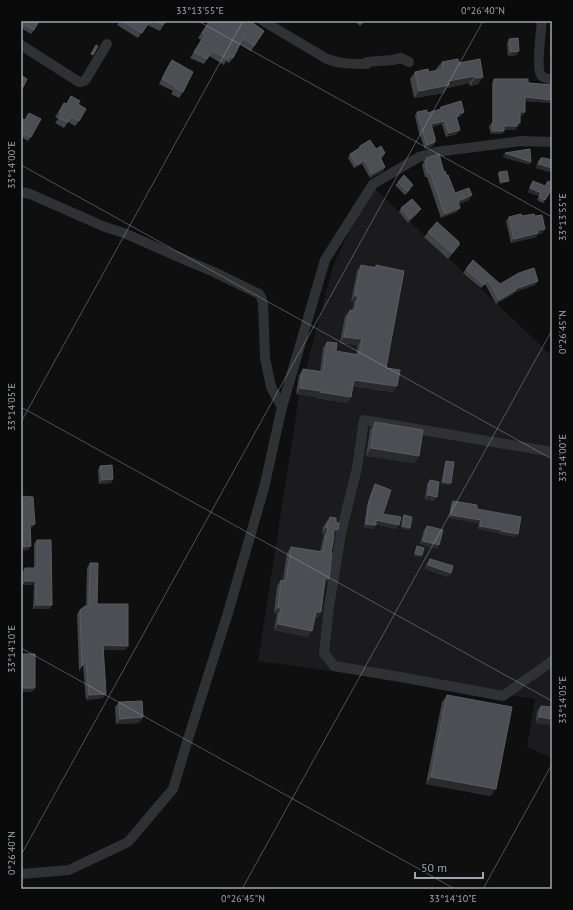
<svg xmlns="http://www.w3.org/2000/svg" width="573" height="910" font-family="'PT Sans',sans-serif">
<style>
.built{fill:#1b1b1d}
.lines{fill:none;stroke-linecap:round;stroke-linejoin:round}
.minor{stroke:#303135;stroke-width:10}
.wall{fill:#424348}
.shaded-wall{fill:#292a2d}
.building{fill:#4c4e53;stroke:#595c62}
.ticks{fill:none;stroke:#a0a5b1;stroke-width:1;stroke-opacity:0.45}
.neatline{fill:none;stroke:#a0a5b1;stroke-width:1.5}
.ticks-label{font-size:10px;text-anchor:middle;fill:#a0a5b1}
</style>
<rect width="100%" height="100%" fill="#0f0f10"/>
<path class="built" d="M371,185L552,356V758L527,747L535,699L258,661L299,396L333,266Z"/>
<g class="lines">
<path class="minor" d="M263,21L327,59C340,64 352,64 367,64V62L392,60L401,58L409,62
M542,21C541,30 536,69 541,75C543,78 548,79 552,80
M21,45L79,82L84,81L86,79L107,44
M21,192L30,194L105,227L124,233L190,262L214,272L259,294L261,297L263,303L265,358L271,387L282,407
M552,452L364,420L357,468L341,533L329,607L324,653L334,666L406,678L503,696L552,661
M21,874L69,870L128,842L173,789L188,739L227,616L264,488L282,407L325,260L373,184L419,157L436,152L521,141L552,142"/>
</g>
<path class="wall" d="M21,21L34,30L31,34L21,28Z
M120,21H166L160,31L147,25L138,38L117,25Z
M209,21L264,31L251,51L240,44L233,58L229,63L226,61L224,65L209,56L204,64L190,58L201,40L198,38Z
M355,21H365L360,26Z
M509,39L517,55L508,56L507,43Z
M172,60L183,92L179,98L171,94L173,91L159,84L168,66Z
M442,62L459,63L483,77L478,84L470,86L469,83L447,88L444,93L414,98L410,79L415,72H429L437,70L436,69Z
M494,79L552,85V103L525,101V112L522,116H520V123L515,130H504L502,134H491L489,126L492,123V83Z
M71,96L78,104L79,121L75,126L68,122L64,128L55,123L58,119L55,117L64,103L66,104Z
M441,107L464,112L461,116L458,117L457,119V134L446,137L442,124L432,127L435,139L433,146L425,149L419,133L415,116L417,112L427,113L439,110Z
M29,113L31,137L28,141L21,137V118L25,120Z
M360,146L376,149L385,153L383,157L381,158L385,167L383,171L370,178L362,164L354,168L348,158L350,154L358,149Z
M426,158L444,172L447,176L455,193L469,200L459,204L457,212L441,218L427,177H425L422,165L423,164V163Z
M541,158L552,160V169L550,172L536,168L538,161Z
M499,172L509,181L507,182L500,184L498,174Z
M533,181L552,189L543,203L537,200L539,196L528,192L531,184Z
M398,182L411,189L405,195L395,185Z
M401,208L418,213L408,223L399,212Z
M522,216H535L545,229L542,233L538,234L536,237L511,243L506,221L509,217Z
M428,232L455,251L448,259L424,237Z
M361,265L375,267L376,265L386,368L397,386L393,392L377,390L353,386L351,397L347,403L316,398V397L296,394L299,375L303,369L320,372L323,348L327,342L336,351L356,355L358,345L340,343L345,316L350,310L352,311L354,302H351L357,271Z
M466,269L500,284L535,285L515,292L513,294L496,304L485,284L481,288L463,273Z
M375,422L419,456L414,463L366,456L370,430Z
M446,461L450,485L441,484L445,463Z
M100,466L113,479L111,483L99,484L98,470Z
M430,480L434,501L425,499L427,484Z
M375,484L383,514L396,529L376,524L373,529L364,527L367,505L373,488Z
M453,501L477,509L516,537L500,534V533L478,529L479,523L449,518L451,504Z
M404,515L410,528L408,530L401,528L403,517Z
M330,517L336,523L338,530L334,536L331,553L329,579L325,584L321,612L317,618H315L308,637L274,630L277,614L274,613L277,586L281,580H283L287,553L291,547L320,552L324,534H322L323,527Z
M427,526L437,549L420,544L424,530Z
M37,540L52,605L49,609H33L34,585H22V572L25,568H34V544Z
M417,546L422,555L421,557L414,556L416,548Z
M430,559L448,577L425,569L427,563Z
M90,563L97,604L125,650H103V698L86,700L83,665L79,671L77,614L80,610L86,606L87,568Z
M447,695L491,796L426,784L442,702Z
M119,702L143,717L139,723L116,724L115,707Z
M541,706L552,707V725L536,723L537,711Z"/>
<path class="shaded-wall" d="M497,21H511L497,22Z
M519,51L517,55L508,56L511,52Z
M475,76L469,83L447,88L444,93L414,98L419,91L448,81Z
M483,77L478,84L470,86L475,78Z
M525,97L552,100V103L522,101Z
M464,112L461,116L458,117L456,120H453L458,114Z
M520,112H525L522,116H518Z
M445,121L442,124L428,128L431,124Z
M517,123H520L515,130H502L504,126Z
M460,130L457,134L446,137L449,133Z
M493,131H504L502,134H491Z
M435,142L433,146L425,149L427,145Z
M505,153L531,162L529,165L502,157Z
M365,160L362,164L354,168L357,165Z
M539,164L552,168V169L550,172L536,168Z
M385,167L383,171L370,178L372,174Z
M509,181L507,182L500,184L501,182Z
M530,188L541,193L539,196L528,192Z
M472,195L469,200L455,206L458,201Z
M460,208L457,212L441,218L445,214Z
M421,209L418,213L408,223L410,219Z
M545,229L542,233L538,234L536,237L511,243L514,239L538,230Z
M459,245L455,251L448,259L452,253Z
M538,281L535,285L515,292L513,294L496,304L499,300L515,289Z
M355,296H358L354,302H351Z
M344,337L362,339L358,345L340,343Z
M354,380L397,386L393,392L377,390L350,386Z
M300,388L321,391L316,397L296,394Z
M320,392L351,397L347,403L316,398Z
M371,448L419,456L414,463L366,456Z
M113,479L111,483L99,484L102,480Z
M443,482L451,483L450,485L441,484Z
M428,495L437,497L434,501L425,499Z
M451,515L481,520L479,523L449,518Z
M376,520L399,525L396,529L374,524Z
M35,524L32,528H27L30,525Z
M366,524L376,525L373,529L364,527Z
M402,526L410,528L408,530L401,528Z
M480,526L502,530L500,533L478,529Z
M326,528H328L324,534H322Z
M334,529L338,530L334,536L330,535Z
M502,531L518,534L516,537L500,534Z
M423,541L439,545L437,549L420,544Z
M31,546L28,550L21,551V547Z
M415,554L422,555L421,557L414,556Z
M428,565L451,573L448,577L425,569Z
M325,578L329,579L324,585Z
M25,581H36L34,585H22Z
M36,605H52L49,609H33Z
M278,608H281L277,614L274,613Z
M316,612H321L317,618H312Z
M278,624L312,631L308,637L274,630Z
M103,645L128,646L125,650H100Z
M21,688H35L32,692H21Z
M106,694L103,698L86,700L89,695Z
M143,717L139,723L116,724L120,719Z
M539,717L552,719V725L536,723Z
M431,777L496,789L491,796L426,784Z"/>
<path class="building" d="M21,21H39L34,30L21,23Z
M123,21H150L142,33Z
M155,21H166L163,25Z
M210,21H250L264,31L254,46L243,38L233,58L229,56L228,59L212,51L207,59L194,52L205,35L202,33Z
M518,38L519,51L511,52L509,39Z
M96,45L98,46L93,55L91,54Z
M458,59L459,63L480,59L483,77L475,78V76L448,81L449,85L419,91L415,72L428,69L429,72L443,69L442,62Z
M172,60L193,72L183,92L175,88L176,86L162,79Z
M21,75L27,79L21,91Z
M494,79H528V83L552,85V100L525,97V112H520V123H517V126H504V131H493L492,123H494Z
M71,96L80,101L78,104L86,109L79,121L71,116L68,122L59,118L62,113L59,112L64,103L67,104Z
M461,101L464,112L458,114L459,116H456L460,130L449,133L445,121L431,124L435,138V142L427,145L422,129L417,112L427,110V113L441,109V107Z
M29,113L41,119L31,137L21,132V118L25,120Z
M370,140L376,149L381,146L385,153L380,156L381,157H380L385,167L372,174L365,160L357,165L350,154L360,148V146Z
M530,149L531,162L505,153Z
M439,154L444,172L445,171L447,176L448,175L455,193L469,188L472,195L458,201L460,208L445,214L430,172L428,173L425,161L427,160L426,158Z
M541,158H544L552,160V168L539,164Z
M507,171L509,181L501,182L499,172Z
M404,175L413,185L407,191L398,182Z
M533,181L545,186L548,181L552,183V189L545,200L539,196L541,193L530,188Z
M412,199L421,209L410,219L401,208Z
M521,214L522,216L534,214L535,216L542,215L545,229L538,230V233L514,239L509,217Z
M437,222L459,242V245L452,253L428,232Z
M473,260L500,284L519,273L534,268L538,281L515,289L516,290L499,300L488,280L484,285L466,269Z
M361,265L376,268V265L404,271L386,368L400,370L397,386L381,384L354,380L351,397L320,392L321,391L300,388L303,369L323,372L327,342L337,343L336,351L359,355L362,339L344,337L350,310L355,311L358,296H355Z
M375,422L423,430L419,456L371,448Z
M446,461L454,462L451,483L443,482Z
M112,465L113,479L102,480L100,466Z
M430,480L439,482L437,497L428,495Z
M375,484L391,490L383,514L401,517L399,525L376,520V525L366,524L369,501Z
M21,496L33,497L35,524L30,525L31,546L21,547Z
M453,501L477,505V509L521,517L518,534L502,531V530L480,526L481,520L451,515Z
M404,515L412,517L410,528L402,526Z
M330,517L336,518V523H339L338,530L334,529L333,535L334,536L331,553H332L329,579L325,578L321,612H316L312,631L278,624L281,608H278L281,580L286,581L291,547L323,552L328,528H326L328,521H329Z
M427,526L443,530L439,545L423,541Z
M37,540H51L52,605H36V581H25V568H37Z
M417,546L424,548L422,555L415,554Z
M430,559L453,566L451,573L428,565Z
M90,563H98L97,604H128V646L103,645L106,694L89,695L86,660L82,666L80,610L85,606H89Z
M21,654H35V688H21Z
M447,695L512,707L496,789L431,777Z
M142,701L143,717L120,719L119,702Z
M541,706L552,707V719L539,717Z"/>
<path class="ticks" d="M198,21L552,217M21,165L552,459M21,407L552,701M21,422L243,21M21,648L455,889M21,855L483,21M242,889L552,330M483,889L552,764"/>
<rect width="573" height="910" fill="none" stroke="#0a0a0b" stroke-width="44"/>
<path d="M415 872v6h68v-6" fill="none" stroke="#a0a5b1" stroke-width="2"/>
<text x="421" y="872" font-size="12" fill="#a0a5b1" stroke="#0a0a0b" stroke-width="3" paint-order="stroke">50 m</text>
<rect x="22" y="22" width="529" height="866" class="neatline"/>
<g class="ticks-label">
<text x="200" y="14">33°13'55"E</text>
<text x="483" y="14">0°26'40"N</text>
<text transform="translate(11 165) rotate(-90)" y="4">33°14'00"E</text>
<text transform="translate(562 217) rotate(-90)" y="4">33°13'55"E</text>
<text transform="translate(562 332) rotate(-90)" y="4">0°26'45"N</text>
<text transform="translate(11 407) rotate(-90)" y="4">33°14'05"E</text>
<text transform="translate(562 458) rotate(-90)" y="4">33°14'00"E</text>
<text transform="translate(11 649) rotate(-90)" y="4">33°14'10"E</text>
<text transform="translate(562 700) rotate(-90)" y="4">33°14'05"E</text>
<text transform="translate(11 853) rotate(-90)" y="4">0°26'40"N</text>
<text x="243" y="902">0°26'45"N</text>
<text x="453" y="902">33°14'10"E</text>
</g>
</svg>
